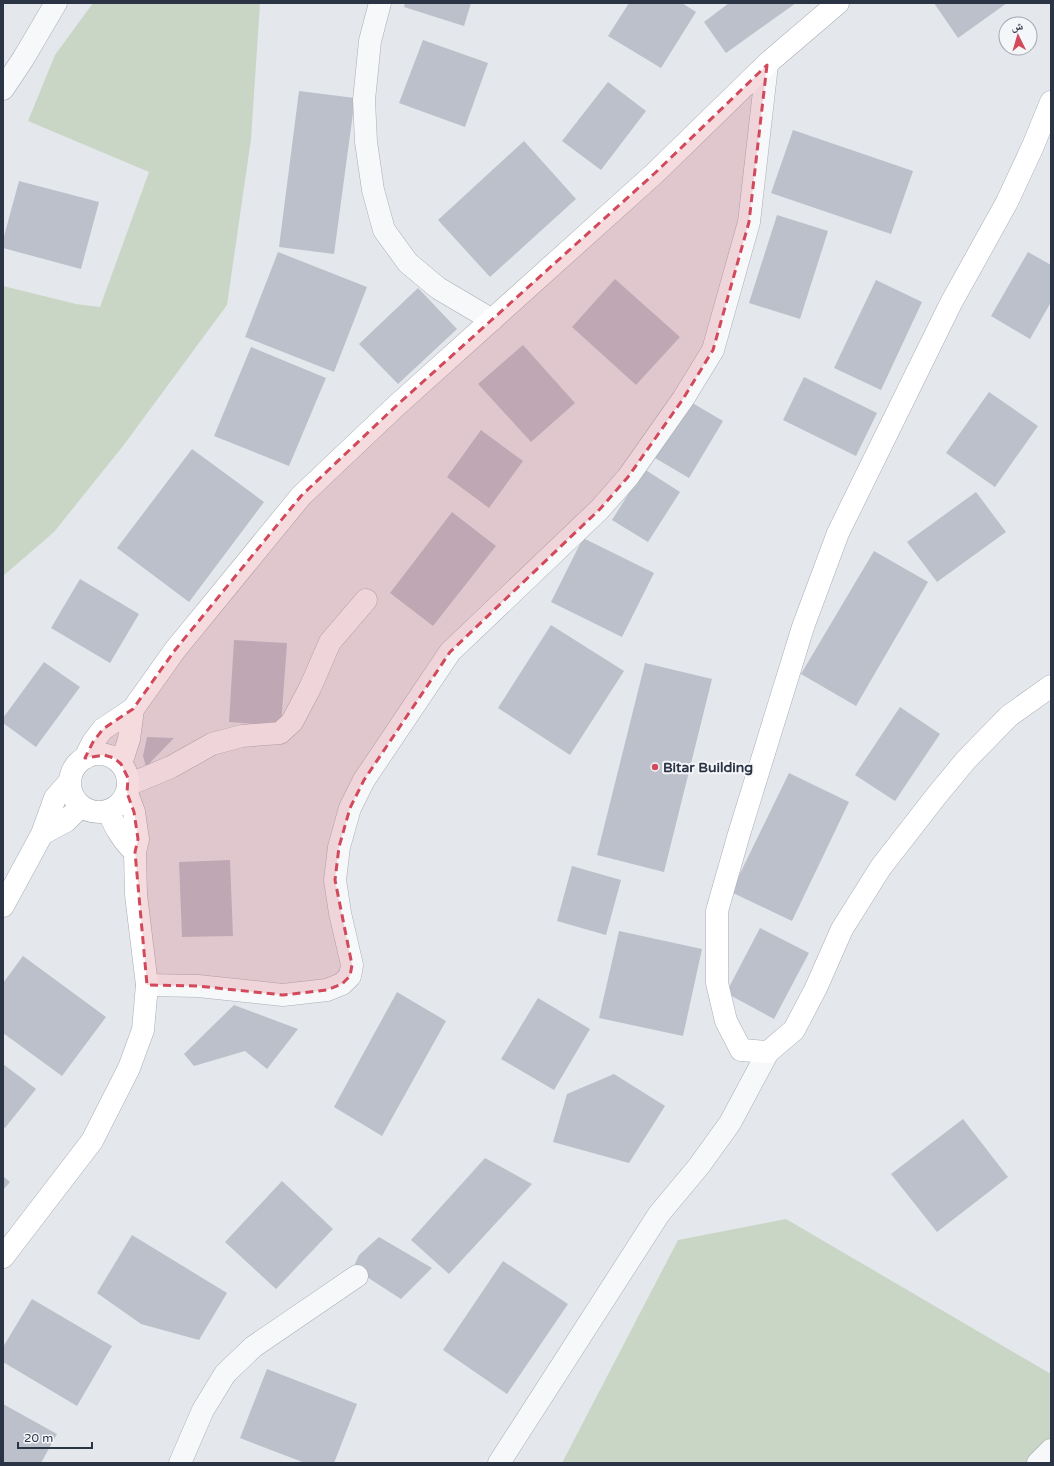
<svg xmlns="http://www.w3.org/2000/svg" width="1054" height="1466" font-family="'Varela Round','Noto Naskh Arabic',sans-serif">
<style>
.green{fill:#c9d6c5}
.building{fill:#bbc0ca}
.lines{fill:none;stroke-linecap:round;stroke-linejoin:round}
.street-casing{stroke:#a9aeb7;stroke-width:23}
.secondary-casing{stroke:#a9aeb7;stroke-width:23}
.street{stroke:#f7f8fa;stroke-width:22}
.secondary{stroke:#fff;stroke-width:22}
.marked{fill:#d1495b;fill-opacity:0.2;stroke:#d1495b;stroke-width:3;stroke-dasharray:8 5;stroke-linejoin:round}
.poi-dot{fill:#d1495b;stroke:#f4f6f9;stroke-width:1.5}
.labels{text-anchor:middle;stroke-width:4;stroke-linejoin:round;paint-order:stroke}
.poi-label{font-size:14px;font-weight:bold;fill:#2b3445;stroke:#f4f6f9;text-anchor:start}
</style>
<rect width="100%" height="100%" fill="#e4e7ec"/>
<path class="green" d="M93,3H260L251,139L227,305L123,446L54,532L3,576V286L76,304L100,307L149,172L28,121L55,55Z
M786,1219L1051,1374V1463H562L678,1240Z"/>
<path class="building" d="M405,3H471L464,26L404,7Z
M629,3H682L696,12L661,68L608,36Z
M729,3H796L726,53L704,22Z
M934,3H1007L958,38Z
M423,40L488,63L465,127L399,103Z
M608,82L646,111L601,170L562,141Z
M299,91L355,98L334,254L279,247Z
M793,130L913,171L891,234L771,193Z
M524,141L576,199L490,277L438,220Z
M19,181L99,202L81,269L3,248V240Z
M777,215L828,231L800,319L749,303Z
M278,252L367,287L334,372L245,337Z
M1028,252L1051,265V302L1030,339L991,316Z
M615,279L680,337L636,385L572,327Z
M876,280L922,302L881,390L834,368Z
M418,288L457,329L398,384L359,344Z
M523,345L575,403L531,442L478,384Z
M251,347L326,378L289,466L214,436Z
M804,377L877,413L856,456L783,420Z
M989,392L1038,426L995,487L946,453Z
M689,401L723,421L689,478L655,458Z
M481,430L523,461L489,508L447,477Z
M192,449L264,502L189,602L117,548Z
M644,469L680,492L648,542L612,520Z
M976,492L1006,532L937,582L907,542Z
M452,512L496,546L433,626L390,593Z
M583,538L654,573L622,637L551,602Z
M874,551L928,582L856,706L801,674Z
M80,579L139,614L110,663L51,628Z
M551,625L624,671L570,755L498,708Z
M234,640L287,643L281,726L229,722Z
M44,662L80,687L36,747L3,723V718Z
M645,663L712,679L664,872L597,855Z
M900,707L940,734L895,801L855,775Z
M147,737L174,738L146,767L143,756Z
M789,773L849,802L792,921L731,892Z
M230,860L233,936L182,937L179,862Z
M572,866L621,880L606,935L557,921Z
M760,928L809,953L774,1019L726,993Z
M619,931L702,949L683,1036L599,1018Z
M23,956L106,1017L62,1076L3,1033V983Z
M397,992L446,1021L382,1136L334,1107Z
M538,998L590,1029L554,1090L501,1059Z
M234,1005L298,1029L267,1069L245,1051L194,1066L184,1054Z
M3,1064L36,1089L5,1128L3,1126Z
M614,1074L665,1106L629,1163L553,1142L567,1094Z
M963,1119L1008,1177L937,1232L891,1174Z
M485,1158L532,1184L449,1274L411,1240Z
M3,1176L10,1182L3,1190Z
M282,1181L333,1229L276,1289L225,1242Z
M132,1235L227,1293L199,1340L141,1324L97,1293Z
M379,1237L432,1268L401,1299L353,1268L359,1255Z
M503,1261L568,1304L507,1394L443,1350Z
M32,1299L112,1346L77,1406L3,1362V1347Z
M267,1369L357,1404L334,1463H305L240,1438Z
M3,1404L57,1434L41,1463H3Z"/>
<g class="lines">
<defs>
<path id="street" d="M380,3L370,41L364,100L366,142L373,190L384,230L408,263L438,288L492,320
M3,89L23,59L56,3
M128,785L171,767L212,744L242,736L280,733L292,722L310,688L330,642L366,600
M147,985L198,986L283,995L327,990L342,984L350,976L352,965L340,913L335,880L339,847L350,808L364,780L450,652L600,509L628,477L683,399L713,350L749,222L767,65
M180,1463L203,1410L225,1374L253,1347L357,1276
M499,1463L659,1214L699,1166L730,1123L768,1052
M1038,1463L1051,1450"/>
<path id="secondary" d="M1051,102L1033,146L1007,202L951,303L838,533L803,627L739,834L717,911V983L726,1021L741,1050L768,1052L794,1030L816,988L842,929L881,867L937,795L966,760L1009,716L1051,686
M70 783a29 29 0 1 1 58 0a29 29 0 1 1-58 0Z
M85,758L93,742L103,729L133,709L175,650L301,496L396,406L655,173L769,62L838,3
M121,764L129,739L133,709
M108,811C115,827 122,840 135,852
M42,834L66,821L81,806
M3,906L42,834L55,798L70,781
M3,1257L92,1141L129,1068L143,1030L147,985L136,895L135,852L138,839L134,812L127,793"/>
</defs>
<use href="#street" class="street-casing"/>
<use href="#secondary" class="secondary-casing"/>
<use href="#street" class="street"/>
<use href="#secondary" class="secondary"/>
</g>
<path class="marked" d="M767,65L749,222L713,350L683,399L628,477L600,509L450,652L364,780L350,808L339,847L335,880L352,965L350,976L342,984L327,990L283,995L198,986L147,985L135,852L138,839L134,812L127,793L128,778L121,764L114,758L104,755L85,758L93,742L103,729L133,709L175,650L301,496L396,406L655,173Z"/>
<circle class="poi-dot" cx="655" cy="767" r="4"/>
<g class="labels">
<g class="poi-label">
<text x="663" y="772">Bitar Building</text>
</g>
</g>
<rect width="1054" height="1466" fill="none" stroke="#2b3445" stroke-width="8"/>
<g transform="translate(1018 36) rotate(355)"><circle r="19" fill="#f4f6f9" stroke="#a4a8b1"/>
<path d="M0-3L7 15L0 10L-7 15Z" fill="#d1495b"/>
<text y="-6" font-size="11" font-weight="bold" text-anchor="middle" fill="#2b3445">ش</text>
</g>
<path d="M18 1442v6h74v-6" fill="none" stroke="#2b3445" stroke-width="2"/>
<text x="24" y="1442" font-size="12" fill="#2b3445" stroke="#f4f6f9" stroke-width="3" paint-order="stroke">20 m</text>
</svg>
